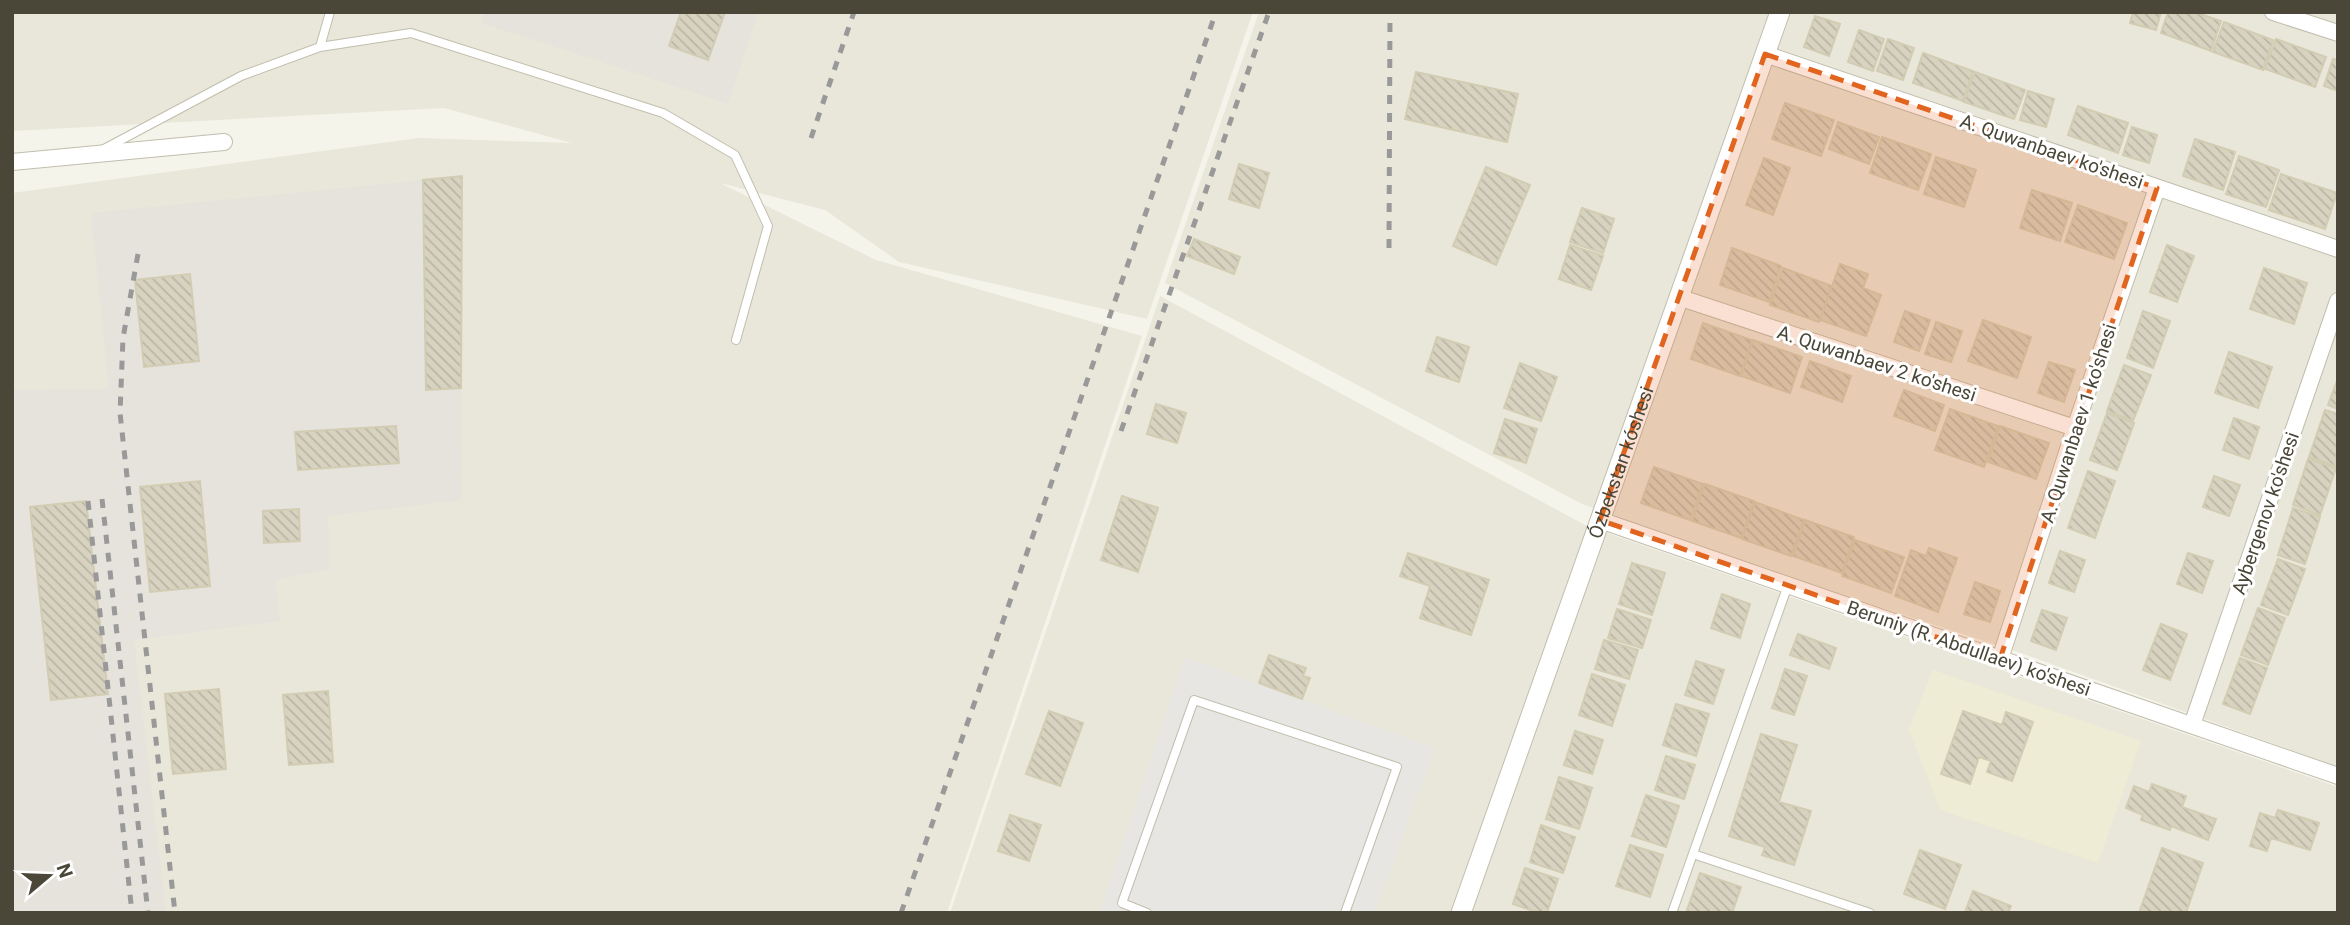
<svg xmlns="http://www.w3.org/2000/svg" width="2350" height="925" font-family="Roboto,sans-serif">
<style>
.residential{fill:#e9e7d9}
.industrial{fill:#e5e3dc}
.education{fill:#efecd5}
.parking{fill:#e7e6e2}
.building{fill:url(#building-back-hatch);stroke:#d2ccb3;stroke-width:2}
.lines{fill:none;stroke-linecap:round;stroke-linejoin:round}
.service-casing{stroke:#c1bead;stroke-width:10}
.minor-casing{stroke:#c1bead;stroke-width:18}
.tertiary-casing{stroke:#c1bead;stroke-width:21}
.service{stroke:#fff;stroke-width:8}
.minor{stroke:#fff;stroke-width:16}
.tertiary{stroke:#fff;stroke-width:19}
.rail{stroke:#999;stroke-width:5;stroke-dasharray:9 9;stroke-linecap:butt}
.marked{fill:#e1641f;fill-opacity:0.2;stroke:#e1641f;stroke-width:5;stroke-dasharray:14 9;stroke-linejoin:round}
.labels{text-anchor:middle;stroke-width:6;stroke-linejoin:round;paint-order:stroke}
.street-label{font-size:19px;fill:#4a4738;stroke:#fff}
</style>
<defs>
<pattern id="building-back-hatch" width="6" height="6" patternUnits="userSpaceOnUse" patternTransform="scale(1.75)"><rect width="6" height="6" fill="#d7d3c0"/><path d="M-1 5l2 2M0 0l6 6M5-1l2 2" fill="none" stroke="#bab6a6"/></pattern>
</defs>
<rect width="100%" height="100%" fill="#f5f4eb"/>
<path class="residential" d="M12,12H1253L1147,319L899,262L825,210L720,183L876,260L1142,336L947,913H12V193L419,138L572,143L444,108L12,131Z
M1259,12H2338V767L2018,652L1836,593L1582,504L1165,283Z
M1160,296L1587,526L2338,787V913H950Z"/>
<path class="industrial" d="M485,12H758L728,104L482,23Z
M462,176L461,500L328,516L330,569L275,580L280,621L134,640L166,913H12V390L109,389L91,213Z"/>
<path class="education" d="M1933,670L2141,741L2098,863L1940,810L1909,729Z"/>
<path class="parking" d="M1185,657L1435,748L1375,913L1100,912Z"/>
<path class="building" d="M681,12H725L708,60L669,46Z
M2133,12H2161L2156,30L2130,23Z
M2168,12H2195L2221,21L2211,51L2161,33Z
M1815,16L1840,24L1829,56L1804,47Z
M2224,22L2273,40L2263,70L2213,52Z
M1859,30L1884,39L1873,71L1848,62Z
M1888,39L1914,48L1903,80L1877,71Z
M2276,39L2326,57L2315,87L2265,69Z
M1923,53L1973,71L1963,101L1913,83Z
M2333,59L2338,60V91L2324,86Z
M1416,72L1518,94L1507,142L1405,119Z
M1975,72L2025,90L2014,119L1964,102Z
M2028,91L2054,99L2046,127L2020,120Z
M1785,103L1834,120L1821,156L1772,139Z
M2078,106L2128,123L2118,153L2068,135Z
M1838,122L1879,137L1869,164L1829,149Z
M2132,127L2157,135L2149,163L2123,155Z
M1882,137L1931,154L1918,190L1870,173Z
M2195,139L2235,152L2223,190L2183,176Z
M2239,156L2279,170L2266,207L2226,194Z
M1936,157L1976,170L1964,207L1924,194Z
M1764,158L1790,168L1773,215L1746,205Z
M1239,164L1269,173L1259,208L1229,199Z
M1486,167L1530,185L1496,265L1453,246Z
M2281,174L2337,193L2325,229L2269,210Z
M462,176L461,388L426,390L423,180Z
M2032,190L2072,203L2060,241L2020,228Z
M2078,205L2127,223L2114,259L2065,242Z
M1582,208L1614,219L1603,253L1570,242Z
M1194,239L1240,257L1234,274L1187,256Z
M1570,245L1603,256L1591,290L1559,279Z
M2167,245L2194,256L2177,302L2150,292Z
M1732,248L1781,266L1769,302L1720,285Z
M1840,264L1868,274L1863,288L1881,295L1866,336L1820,320Z
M1783,268L1832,286L1819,322L1770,305Z
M2264,268L2307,283L2294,324L2250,309Z
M190,274L199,361L144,367L135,280Z
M1905,311L1930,320L1919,351L1894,342Z
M2143,311L2170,321L2153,368L2127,358Z
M1983,320L2031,337L2017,378L1968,361Z
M1936,322L1962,331L1951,362L1925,354Z
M1703,323L1752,340L1740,376L1691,359Z
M1437,337L1469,347L1459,382L1426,371Z
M1753,340L1802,357L1790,393L1741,376Z
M2229,352L2272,367L2258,408L2215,393Z
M1810,361L1851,376L1842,402L1801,387Z
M2049,362L2075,370L2064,402L2038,393Z
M1520,363L1557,377L1541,421L1504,408Z
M2124,365L2151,375L2133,421L2107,411Z
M2338,378V409L2328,405Z
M1904,390L1944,405L1935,431L1894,416Z
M1156,404L1186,413L1177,443L1147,434Z
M1950,409L1998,426L1984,467L1935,450Z
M2325,410L2338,414L2336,466L2309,457Z
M2107,413L2134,423L2117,470L2090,460Z
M2234,418L2259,427L2249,459L2223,450Z
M1505,419L1537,429L1526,463L1494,453Z
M396,426L399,463L298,470L295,432Z
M2000,426L2049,443L2036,479L1988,462Z
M2308,459L2336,468L2320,515L2293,505Z
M1654,467L1703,484L1690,520L1641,503Z
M2088,471L2115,481L2095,538L2068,528Z
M2214,476L2240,485L2229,516L2203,507Z
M200,481L210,586L150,592L140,487Z
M1705,484L1754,501L1741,538L1692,521Z
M1122,496L1158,508L1138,572L1101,560Z
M86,501L108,694L51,700L30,507Z
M1755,502L1804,520L1791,556L1742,539Z
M2293,508L2320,517L2305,564L2278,555Z
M299,509L300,541L264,543L263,511Z
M1805,520L1854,537L1842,573L1793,556Z
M1855,540L1904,557L1891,593L1842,576Z
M1929,548L1957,558L1938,612L1895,596L1911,550L1926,556Z
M2060,551L2085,560L2074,592L2049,583Z
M1408,553L1489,580L1471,635L1420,618L1430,586L1400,576Z
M2188,553L2213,561L2202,593L2177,584Z
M2278,559L2305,569L2288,615L2261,605Z
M1632,563L1665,573L1652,615L1619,604Z
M1975,582L2000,591L1990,622L1964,614Z
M1722,594L1750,604L1740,638L1711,628Z
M2258,608L2285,618L2268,665L2241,655Z
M1617,609L1651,620L1642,648L1608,638Z
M2042,610L2067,618L2056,650L2031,641Z
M2161,624L2187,634L2170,680L2143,670Z
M1798,634L1836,648L1829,669L1790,655Z
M1604,640L1638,650L1629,679L1595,669Z
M1269,655L1306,668L1303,676L1310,678L1302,699L1259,683Z
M2240,658L2267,668L2250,714L2223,704Z
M1696,661L1724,670L1713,704L1685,695Z
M1785,669L1807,676L1794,715L1772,708Z
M1592,674L1625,685L1612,726L1579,715Z
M219,689L226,769L173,774L165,694Z
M328,691L333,762L289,765L283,695Z
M1676,704L1709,714L1696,756L1663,745Z
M1049,711L1083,723L1060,786L1026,774Z
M1963,711L2002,725L2006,712L2033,722L2012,781L1987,772L1991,761L1979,757L1970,784L1941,774Z
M1575,731L1603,740L1592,774L1564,765Z
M1761,734L1797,745L1779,802L1811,811L1794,865L1762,855L1765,847L1729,836Z
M1666,756L1695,765L1684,799L1655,790Z
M1559,777L1592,788L1579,829L1546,819Z
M2152,784L2186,796L2182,807L2216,819L2208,840L2171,826L2170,830L2141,820L2143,815L2126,808L2134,786L2149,792Z
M1646,795L1679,806L1666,847L1632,836Z
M2278,810L2319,823L2310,850L2271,838L2267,851L2250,846L2260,813L2275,818Z
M1010,815L1041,825L1029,861L998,851Z
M1541,825L1575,837L1563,873L1530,862Z
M1630,845L1663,855L1650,897L1616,886Z
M2162,848L2203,863L2186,913H2139Z
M1920,850L1961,865L1945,909L1904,894Z
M1525,868L1558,879L1547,913H1539L1513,904Z
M1700,873L1741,887L1732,913H1686Z
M1973,891L2011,906L2008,913L1965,912Z"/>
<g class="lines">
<defs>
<path id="service" d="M320,47L330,12
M104,149L241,76L320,47L411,33L663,113L735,155L768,226L736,340
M1693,854L1870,913
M1147,913L1122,903L1194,700L1397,767L1345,913
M1672,913L1788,585"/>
<path id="minor" d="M2273,12L2338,33
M1765,54L2338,249
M12,162L224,142
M1678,297L2075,428
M1600,520L2338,776
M2000,659L2075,428L2157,188
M2192,725L2338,301"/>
<g id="tertiary">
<path id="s1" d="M1461,913L1780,12"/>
</g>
</defs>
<use href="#service" class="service-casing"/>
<use href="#minor" class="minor-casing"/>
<use href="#tertiary" class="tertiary-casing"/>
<use href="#service" class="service"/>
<use href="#minor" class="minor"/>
<use href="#tertiary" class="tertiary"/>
<path class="rail" d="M811,138L854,12
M1389,248L1390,12
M138,254L123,338L120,413L175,913
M1121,431L1269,12
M102,499L148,913
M88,501L132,913
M901,913L1216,12"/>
</g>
<path class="marked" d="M1765,54L2157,188L2000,659L1600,520Z"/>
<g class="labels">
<g class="street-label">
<text transform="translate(2052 151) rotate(19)" y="7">A. Quwanbaev ko'shesi</text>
<text transform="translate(1877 363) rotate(18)" y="7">A. Quwanbaev 2 ko'shesi</text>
<text transform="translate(2078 423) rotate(-72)" y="7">A. Quwanbaev 1 ko'shesi</text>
<text dy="7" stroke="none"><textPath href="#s1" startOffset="478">Ózbekstan kóshesi</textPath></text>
<text transform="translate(2265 513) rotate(-71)" y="7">Aybergenov ko'shesi</text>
<text transform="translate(1969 648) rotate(19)" y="7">Beruniy (R. Abdullaev) ko'shesi</text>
</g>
</g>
<rect width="2350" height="925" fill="none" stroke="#4a4738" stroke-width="28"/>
<g transform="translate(49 876) rotate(71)" stroke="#ffffff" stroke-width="5" paint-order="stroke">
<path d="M0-5L12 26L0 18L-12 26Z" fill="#4a4738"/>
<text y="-10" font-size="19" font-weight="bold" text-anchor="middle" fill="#4a4738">N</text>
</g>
</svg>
